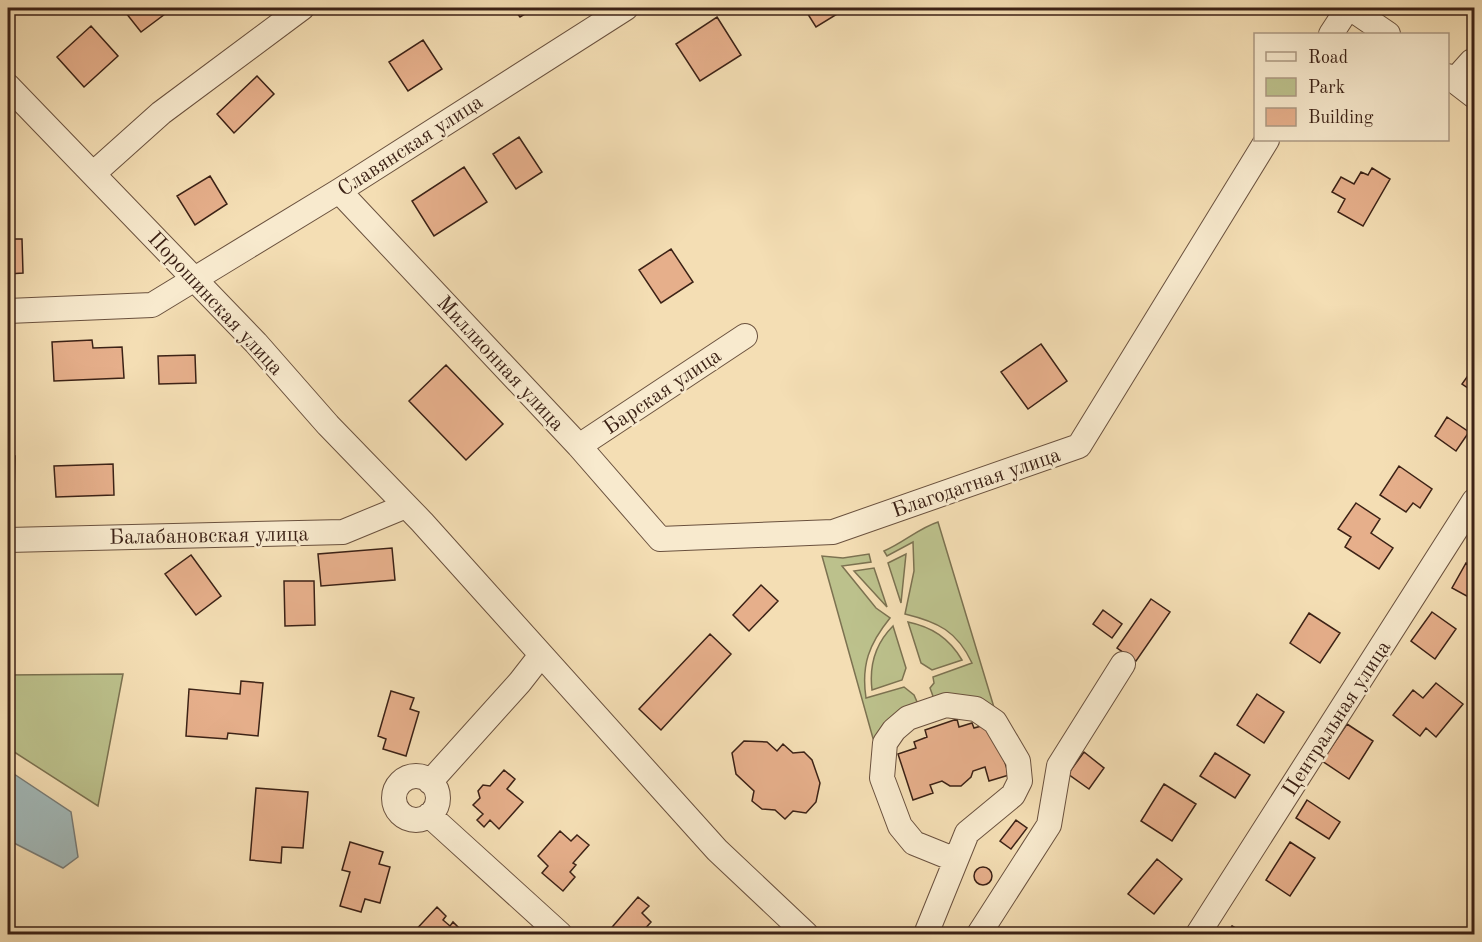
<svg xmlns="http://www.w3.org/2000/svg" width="1482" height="942" font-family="'Old Standard TT',serif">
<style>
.green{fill:#bcc18c;stroke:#7c7251;stroke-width:1.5}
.water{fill:#a2b9b9;stroke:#797d78;stroke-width:1.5}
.building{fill:#e6af8b;stroke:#3c2216;stroke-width:1.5}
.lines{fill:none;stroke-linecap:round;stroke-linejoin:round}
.minor-casing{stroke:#6a513e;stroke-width:26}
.minor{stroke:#f8eace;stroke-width:24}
.labels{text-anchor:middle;stroke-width:5;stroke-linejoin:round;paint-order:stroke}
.street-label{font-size:21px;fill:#3c2216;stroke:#f8eace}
</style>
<rect width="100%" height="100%" fill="#f4deb4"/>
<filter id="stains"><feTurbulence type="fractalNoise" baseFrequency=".00333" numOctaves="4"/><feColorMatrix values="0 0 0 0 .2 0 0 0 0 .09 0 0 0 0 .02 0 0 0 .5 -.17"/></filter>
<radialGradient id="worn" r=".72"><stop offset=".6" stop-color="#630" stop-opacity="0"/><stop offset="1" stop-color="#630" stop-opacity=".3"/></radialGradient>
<path class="green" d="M938,522L996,714L934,699L930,688L934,683L933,677L972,663C957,631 938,622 905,614L914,571L913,542L887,556L884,551C903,543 919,528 938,522Z
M869,554L871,562L842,566L876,608L890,618C869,644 861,665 866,698L904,687L914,695L918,704L874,742L822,556L843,558Z
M906,554L901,603L888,563Z
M874,568L887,607L854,571Z
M908,622C932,627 949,638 962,660L932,670L921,663Z
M893,626L906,668L902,680L872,690C869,665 875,644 893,626Z
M123,674L98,806L8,748V675Z"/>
<path class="water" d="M8,770L71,812L78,857L63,868L8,840Z"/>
<path class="building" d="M122,8H173L141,32Z
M513,8H535L520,17Z
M804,8H847L816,27Z
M717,17L741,55L700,81L676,44Z
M91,26L118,56L84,87L57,57Z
M423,40L442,69L408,91L389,62Z
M257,76L274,94L234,133L217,114Z
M519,137L542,172L516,189L493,154Z
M464,167L487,202L434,236L412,201Z
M1372,168L1390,179L1363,226L1338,212L1345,199L1332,192L1341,177L1354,184L1361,172L1368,175Z
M210,176L227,204L195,225L177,196Z
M8,239H22L23,273L8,274Z
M671,249L693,282L661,303L639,270Z
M92,340L93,348L122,347L124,378L54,381L52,342Z
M1041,344L1067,381L1028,409L1001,372Z
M195,355L196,383L159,384L158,356Z
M446,365L503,424L466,460L409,401Z
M1474,367V392L1462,384Z
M1447,417L1469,432L1456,451L1435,436Z
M8,455L15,456L14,493H8Z
M113,464L114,495L56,497L54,466Z
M1399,466L1432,489L1420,508L1413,503L1406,512L1380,495Z
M1356,503L1380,519L1371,533L1393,548L1379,569L1345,547L1351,537L1338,529Z
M392,548L395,580L321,586L318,554Z
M191,555L221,596L196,615L165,574Z
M1466,563L1474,567V600L1452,588Z
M284,581H314L315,625L285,626Z
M761,585L778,601L749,631L733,615Z
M1151,599L1170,612L1136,661L1117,648Z
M1103,610L1122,624L1112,638L1093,624Z
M1432,612L1456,629L1435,659L1411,641Z
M1309,613L1340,633L1320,663L1290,643Z
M710,634L731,654L661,730L639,709Z
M241,681L263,683L258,736L228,733L227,739L186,736L189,689L240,694Z
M1436,683L1463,704L1436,737L1426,728L1420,736L1393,715L1413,690L1423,698Z
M391,691L414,698L410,709L419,712L406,756L383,749L386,739L378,736Z
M1257,694L1284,712L1264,743L1237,725Z
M957,719L959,727L972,723L974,728L992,723L1009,775L989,781L985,767L973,771L971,777L961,786H950L942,781L930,785L933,793L913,800L898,754L916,748L914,742L927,737L925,730Z
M1347,724L1373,741L1349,779L1322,761Z
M744,741L767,742L777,751L783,744L793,753L804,752L812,760L820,783L816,802L806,813L793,811L785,819L775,810L762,809L752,801L754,791L736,774L732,753Z
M1084,752L1104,768L1089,789L1068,774Z
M1215,753L1250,775L1235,798L1200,776Z
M504,770L515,779L507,789L523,802L499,829L490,820L484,827L477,820L483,814L473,805L480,798L478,791L483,785L490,786Z
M1164,784L1196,804L1172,841L1141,821Z
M256,788L308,792L303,848L282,847L281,863L250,860Z
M1307,800L1340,822L1329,839L1296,818Z
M1016,820L1027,828L1011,849L1000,841Z
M560,831L571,841L577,835L589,845L573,863L576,865L570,872L575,877L563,891L542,873L548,866L538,856Z
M350,842L383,852L379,864L390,867L380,903L365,899L361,912L340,906L350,872L342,870Z
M1290,842L1315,858L1290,896L1266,880Z
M1157,859L1182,879L1154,914L1128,894Z
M974 876a9 9 0 1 1 18 0a9 9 0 1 1-18 0Z
M638,897L649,906L642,913L651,922L643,931L645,933L609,934L607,933Z
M437,907L446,916L443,920L450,926L453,922L465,934H412Z
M1232,926L1246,934H1227Z"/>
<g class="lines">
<defs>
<path id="minor" d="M1350,8L1388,34
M1331,34L1348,8
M1448,76L1474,96
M1454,81L1471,62L1474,63
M8,86L256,343L328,425L422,522L717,850L806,934
M94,173L161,113L302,8
M339,191L579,446L660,539L833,532L1079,446L1267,140
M8,311L152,305L339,191L626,8
M579,446L745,336
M8,540L343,532L406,506
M394 798a22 22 0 1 1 44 0a22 22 0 1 1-44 0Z
M430,782L520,682L541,655
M429,815L560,934
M926,934L967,833L1013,795L1020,781L1018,761L995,722L976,709L946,705L908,718L894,730L885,743L882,778L900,826L914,843L956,860
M979,934L1049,825L1059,766L1123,664
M1198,934L1474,501"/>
</defs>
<use href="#minor" class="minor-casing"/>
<use href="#minor" class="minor"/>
</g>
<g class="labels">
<g class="street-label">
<text transform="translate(410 145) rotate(-33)" y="7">Славянская улица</text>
<text transform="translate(216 303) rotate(47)" y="7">Порошинская улица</text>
<text transform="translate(501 363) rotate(47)" y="7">Миллионная улица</text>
<text transform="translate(662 391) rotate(-34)" y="7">Барская улица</text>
<text transform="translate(976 482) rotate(-19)" y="7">Благодатная улица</text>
<text transform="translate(209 535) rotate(-1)" y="7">Балабановская улица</text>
<text transform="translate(1336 718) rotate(-57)" y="7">Центральная улица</text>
</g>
</g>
<rect width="1482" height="942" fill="none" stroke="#f4deb4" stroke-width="30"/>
<rect x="9" y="9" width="1464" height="924" fill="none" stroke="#3c2216" stroke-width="3"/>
<rect x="15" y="15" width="1452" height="912" fill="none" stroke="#3c2216" stroke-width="1.5"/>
<rect x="1254" y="33" width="195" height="108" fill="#f8eace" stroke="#ad9a84" stroke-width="1.5"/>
<rect x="1266" y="52" width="30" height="9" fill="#f8eace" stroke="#ad9a84" stroke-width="1.5"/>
<text x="1308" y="63" font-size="18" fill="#3c2216">Road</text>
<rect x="1266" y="78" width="30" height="18" fill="#bcc18c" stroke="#ad9a84" stroke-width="1.5"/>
<text x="1308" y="93" font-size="18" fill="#3c2216">Park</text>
<rect x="1266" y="108" width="30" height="18" fill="#e6af8b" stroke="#ad9a84" stroke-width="1.5"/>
<text x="1308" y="123" font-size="18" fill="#3c2216">Building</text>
<rect width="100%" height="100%" filter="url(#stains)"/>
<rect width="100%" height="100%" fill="url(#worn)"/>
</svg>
